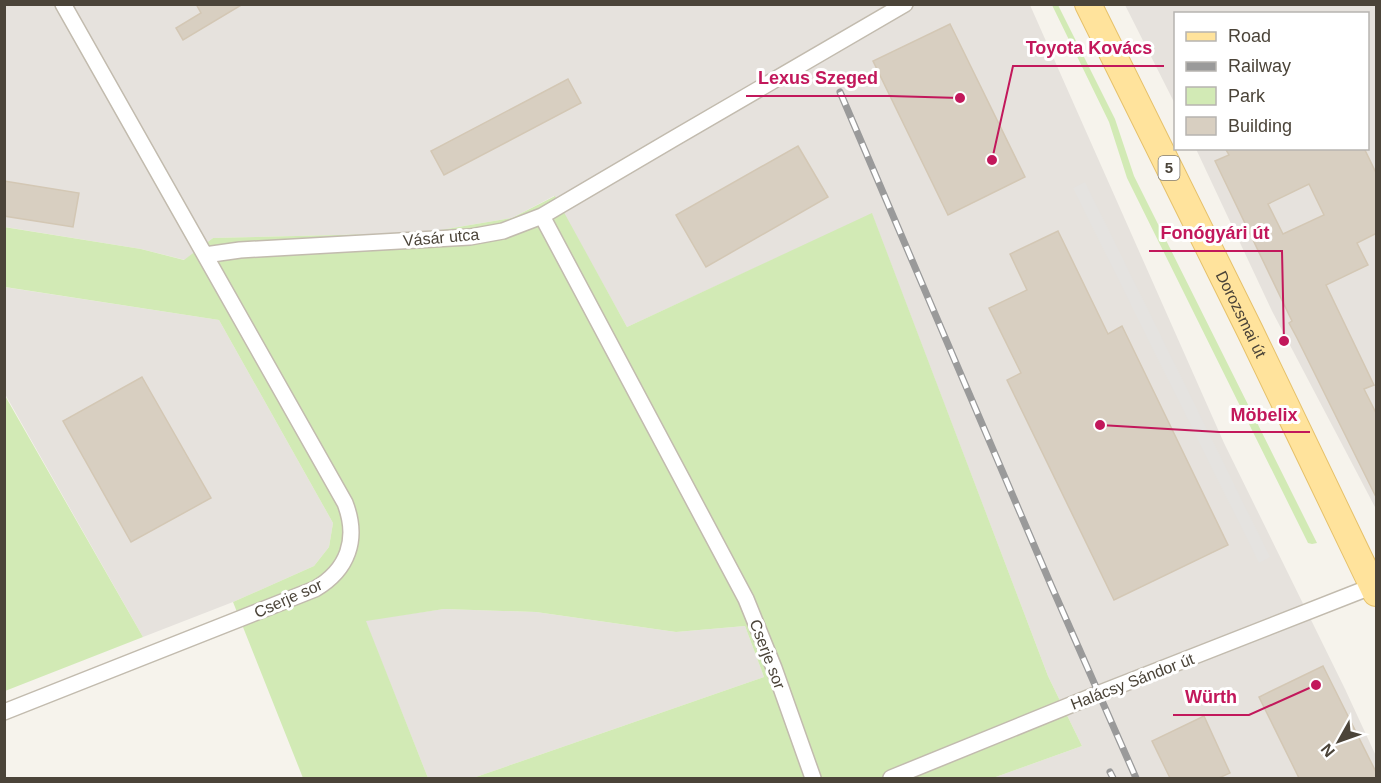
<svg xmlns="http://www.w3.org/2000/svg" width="1381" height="783" font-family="Arial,sans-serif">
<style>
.industrial{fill:#e6e2dd}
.green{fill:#d2eab5}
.parking{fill:#e5e3e0}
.building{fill:#d8cfc1;stroke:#d3c7b4;stroke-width:1.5;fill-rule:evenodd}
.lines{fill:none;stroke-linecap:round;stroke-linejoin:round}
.minor-casing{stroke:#c2bbae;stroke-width:18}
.primary-casing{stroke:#e6c16a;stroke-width:28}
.minor{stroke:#fff;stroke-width:15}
.primary{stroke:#ffe39c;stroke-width:26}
.rail-casing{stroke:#9a9a9a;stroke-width:7}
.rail{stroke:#fff;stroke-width:4.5;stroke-dasharray:14;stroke-linecap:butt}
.labels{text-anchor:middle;stroke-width:6;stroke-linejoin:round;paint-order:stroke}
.shield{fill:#fff;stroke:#817c74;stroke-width:1.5}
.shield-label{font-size:15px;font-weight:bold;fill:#4b4439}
.street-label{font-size:16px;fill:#4b4439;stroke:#fff}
.leader{fill:none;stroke:#c2185b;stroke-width:2}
.callout-dot{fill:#c2185b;stroke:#fff;stroke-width:2}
.callout-label{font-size:18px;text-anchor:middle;font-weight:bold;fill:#c2185b;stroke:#fff;stroke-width:6;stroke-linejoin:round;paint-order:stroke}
</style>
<rect width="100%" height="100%" fill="#f6f3ec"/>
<path class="industrial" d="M4,5H1030L1224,443L1345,689L1376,756V778H993L1082,746L1048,676L872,214L627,327L554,196L512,218L423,233L213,238L185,260L141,249L5,227Z
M1125,5H1376V509L1272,311L1196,149L1368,148V14H1176L1175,104Z
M4,287L219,320L333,523L329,547L314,566L233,602L143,637L5,394Z
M444,609L536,612L676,632L745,626L764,677L473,778H428L365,620Z"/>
<path class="green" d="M1052,5H1058L1115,119L1134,176L1317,543L1312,544L1308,543L1127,178L1109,122Z
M555,196L627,327L872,213L1048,676L1082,746L993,778H473L764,677L745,626L676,632L536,612L444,609L366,621L428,778H303L233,602L314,566L329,547L333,523L219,320L5,287L4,227L141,249L184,260L213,238L423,233L512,218Z
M4,394L143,637L5,691H4Z"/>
<path class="parking" d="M1085,182L1270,557L1259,563L1073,188Z"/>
<path class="building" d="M196,4H243L183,40L176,28L201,13Z
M950,24L1025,177L948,215L873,61Z
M568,79L581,103L444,175L431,151Z
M798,146L828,197L706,267L676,215Z
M1225,148H1364L1377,175V233L1357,243L1368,265L1326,285L1374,385L1364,389L1377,415V499L1297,338L1289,323L1292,321L1215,161L1229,155ZM1309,184L1324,215L1283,234L1268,204Z
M4,181L79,193L73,227L4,216Z
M1058,231L1108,334L1122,326L1228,545L1114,600L1007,380L1021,373L989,308L1027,290L1010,254Z
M142,377L211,498L131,542L63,421Z
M1323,666L1377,774V778H1299L1259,697Z
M1204,716L1230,773L1219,778H1170L1152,741Z"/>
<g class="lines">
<defs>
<path id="minor" d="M542,216L746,599L774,668L813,778
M205,255L240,250L470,237L503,231L542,216L673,139L905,4
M4,712L315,589C348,570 359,539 345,503L63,4
M891,778L1100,693L1373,586"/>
<g id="primary">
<path id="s1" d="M1088,4L1250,331L1376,593"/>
</g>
</defs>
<use href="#minor" class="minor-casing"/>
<use href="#primary" class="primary-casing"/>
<use href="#minor" class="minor"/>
<use href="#primary" class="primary"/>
<defs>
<path id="rail" d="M840,92L1051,585L1136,778
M1110,772L1113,778"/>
</defs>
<use href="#rail" class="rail-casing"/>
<use href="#rail" class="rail"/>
</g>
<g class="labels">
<rect class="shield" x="1158.5" y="156" width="21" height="24" rx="4.5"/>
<g class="shield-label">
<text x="1169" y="173">5</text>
</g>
<g class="street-label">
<text transform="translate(441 237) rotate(-5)" y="6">Vásár utca</text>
<text dy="6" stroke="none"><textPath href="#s1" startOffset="346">Dorozsmai út</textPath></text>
<text transform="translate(288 598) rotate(-24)" y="6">Cserje sor</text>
<text transform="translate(768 654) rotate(69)" y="6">Cserje sor</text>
<text transform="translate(1132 681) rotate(-21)" y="6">Halácsy Sándor út</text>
</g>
</g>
<path class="leader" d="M992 160L1013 66H1164M960 98L890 96H746M1284 341L1282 251H1149M1100 425L1219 432H1310M1316 685L1249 715H1173"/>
<g class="callout-dot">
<circle cx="992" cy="160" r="6"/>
<circle cx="960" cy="98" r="6"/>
<circle cx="1284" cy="341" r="6"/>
<circle cx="1100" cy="425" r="6"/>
<circle cx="1316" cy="685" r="6"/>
</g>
<g class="callout-label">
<text x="1089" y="54">Toyota Kovács</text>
<text x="818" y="84">Lexus Szeged</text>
<text x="1215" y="239">Fonógyári út</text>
<text x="1264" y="421">Möbelix</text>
<text x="1211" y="703">Würth</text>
</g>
<rect width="1381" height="783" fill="none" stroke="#4b4439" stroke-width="12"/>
<rect x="1174" y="12" width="195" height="138" fill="#ffffff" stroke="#b7b4b0" stroke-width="1.5"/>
<rect x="1186" y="32" width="30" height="9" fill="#ffe39c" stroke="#b7b4b0" stroke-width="1.5"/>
<text x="1228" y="42" font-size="18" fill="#4b4439">Road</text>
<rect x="1186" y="62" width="30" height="9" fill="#9a9a9a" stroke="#b7b4b0" stroke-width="1.5"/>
<text x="1228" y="72" font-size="18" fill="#4b4439">Railway</text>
<rect x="1186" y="87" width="30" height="18" fill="#d2eab5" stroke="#b7b4b0" stroke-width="1.5"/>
<text x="1228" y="102" font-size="18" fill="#4b4439">Park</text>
<rect x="1186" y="117" width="30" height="18" fill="#d8cfc1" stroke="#b7b4b0" stroke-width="1.5"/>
<text x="1228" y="132" font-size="18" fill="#4b4439">Building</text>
<g transform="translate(1339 741) rotate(230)" stroke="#ffffff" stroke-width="4.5" paint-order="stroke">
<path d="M0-4.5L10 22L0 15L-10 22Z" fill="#4b4439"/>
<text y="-9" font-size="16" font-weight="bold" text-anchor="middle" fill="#4b4439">N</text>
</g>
</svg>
